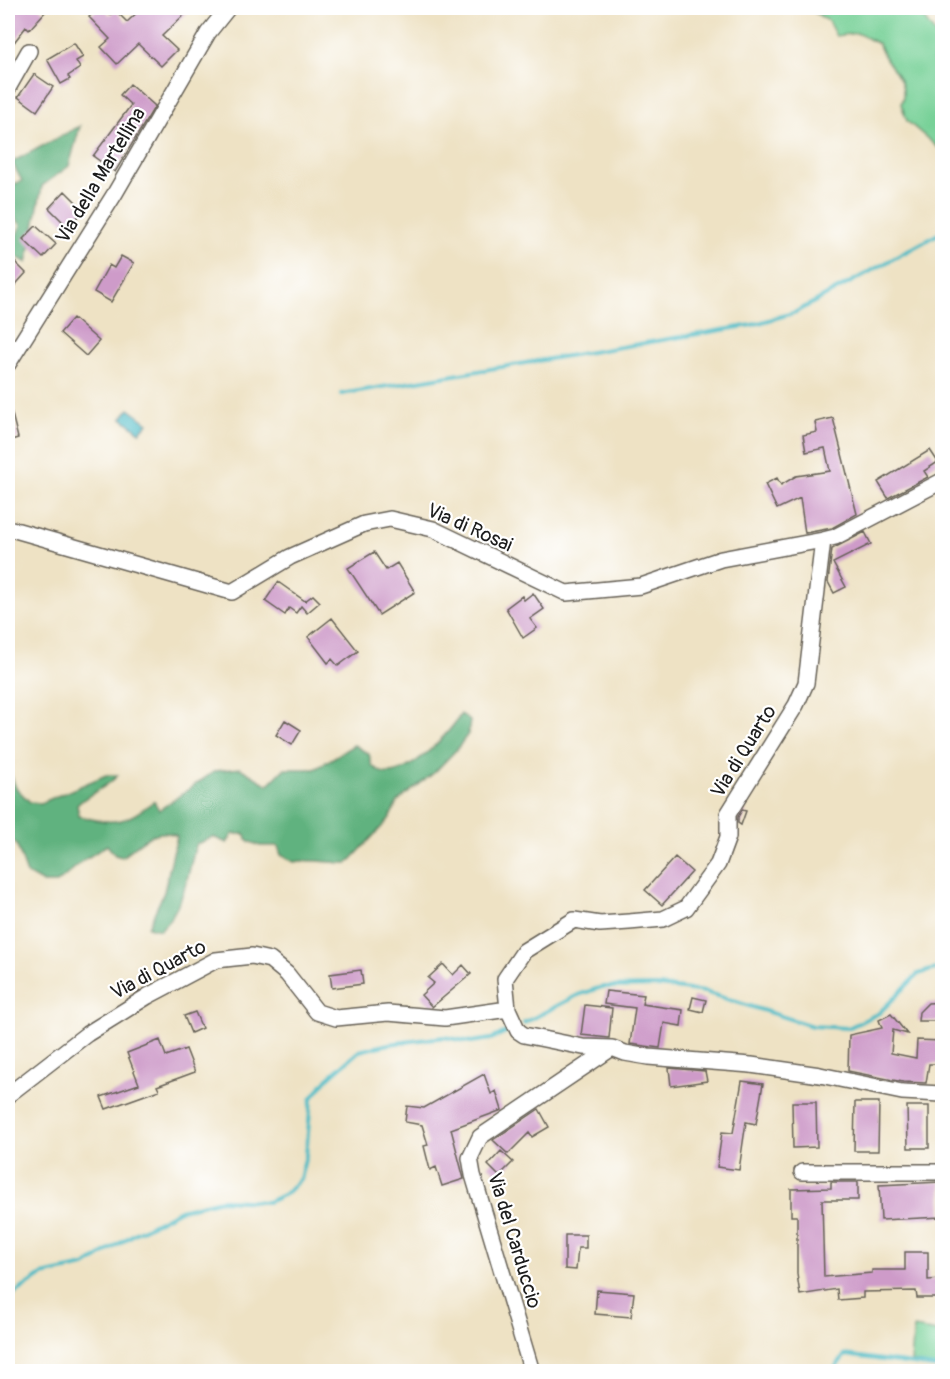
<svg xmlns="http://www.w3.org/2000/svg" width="950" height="1379" font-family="Pangolin,sans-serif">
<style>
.green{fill:#76d096;stroke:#497659;stroke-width:1.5}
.forest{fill:#60b27f;stroke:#3e674e;stroke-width:1.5}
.water{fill:#4dbbc5;stroke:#346c70;stroke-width:1.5}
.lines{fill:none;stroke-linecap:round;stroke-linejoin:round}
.stream{stroke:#4dbbc5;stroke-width:4}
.building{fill:#ce9bc9}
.minor-casing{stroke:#666157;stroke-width:18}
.minor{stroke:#fff;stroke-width:15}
.labels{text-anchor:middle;stroke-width:4.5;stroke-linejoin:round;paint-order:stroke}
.street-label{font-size:20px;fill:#1c1c1c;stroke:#fff}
</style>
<rect width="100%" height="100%" fill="#fff"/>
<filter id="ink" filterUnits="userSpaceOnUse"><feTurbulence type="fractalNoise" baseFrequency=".0167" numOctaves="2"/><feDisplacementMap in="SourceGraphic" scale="12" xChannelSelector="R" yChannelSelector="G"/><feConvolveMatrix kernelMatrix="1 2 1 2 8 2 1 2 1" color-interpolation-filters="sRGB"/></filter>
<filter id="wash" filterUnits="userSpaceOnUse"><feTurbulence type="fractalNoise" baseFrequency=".008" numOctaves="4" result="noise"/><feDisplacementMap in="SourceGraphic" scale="24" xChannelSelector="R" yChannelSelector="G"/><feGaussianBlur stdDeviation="1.35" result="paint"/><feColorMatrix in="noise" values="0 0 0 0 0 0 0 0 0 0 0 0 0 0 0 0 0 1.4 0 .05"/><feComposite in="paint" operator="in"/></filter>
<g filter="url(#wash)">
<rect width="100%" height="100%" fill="#eee2c4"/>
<path class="green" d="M808,8H916L936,35L934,61L942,78V109L937,117L942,128V151L907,121L901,104C911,78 884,66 879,44L857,33L836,36L828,21Z
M914,1328L942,1333V1368L911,1362Z"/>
<path class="forest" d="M80,126L69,166L42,186L27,263L9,252L21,225L8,209V186L22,181L12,162Z
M461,714L470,721L468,734L457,749L435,772L398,801L389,819L348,863C328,863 312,858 294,862L281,855L278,846H260L248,841L245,834H233L227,843L213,837L196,844C188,873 184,908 160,930L148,927L164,892L177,836C155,825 139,844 122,857L115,855L107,845L84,860L57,883H43L27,874L16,843L8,841V768L16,788L30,802L41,803L106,775H118C106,789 90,792 77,805L79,816C116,826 125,823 154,801L159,810L215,771L240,768L268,785L284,769H315L354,745L369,754L372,766C375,768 380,772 384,773C409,777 450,733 461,714Z"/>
<path class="water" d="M129,409L148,423L140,432L122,418Z"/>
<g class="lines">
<path class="stream" d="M341,394L752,325L796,312L942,232
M524,1023L578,995L602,987L659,986L705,992L812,1026L848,1028L879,1013L918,974L942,967
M8,1298L42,1275L85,1266L134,1234L180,1210L221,1200L268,1202L285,1194L300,1179L306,1155L311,1099L328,1078L359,1051L389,1044L444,1037L471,1042L491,1039L508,1031
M832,1372L845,1355L942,1368"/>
</g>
<g id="blocks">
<path class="building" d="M8,8H40L45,12L29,30L26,27L8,50Z
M98,8H103L110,15L115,10L127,22L142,8H191L162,36L177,50L161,66L138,44L117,64L101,47L110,39L89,17Z
M74,43L83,57L76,61L80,68L68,76L70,79L61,84L47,59Z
M34,74L53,87L37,111L18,97Z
M130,84L155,106L115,172L93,156L131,105L120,95Z
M65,191L84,210L68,227L49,208Z
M36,226L56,244L43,258L23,239Z
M8,255L26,273L8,293Z
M121,256L134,263L111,302L94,292L109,265L114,268Z
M73,318L99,341L86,356L60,333Z
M8,410H11L18,438L8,441Z
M833,418L857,514L832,528L805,533L800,498L777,509L765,484L777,478L781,485L796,476L830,471L825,448L806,452L803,435L817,432L815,422Z
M930,450L938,462L924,471L928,477L888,498L878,482Z
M865,532L871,544L833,563L846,587L834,593L828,582L832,549Z
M374,552L386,570L397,563L415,592L379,615L348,568Z
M278,582L305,601L313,595L320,602L307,613L301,606L296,613L289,608L285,615L265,601Z
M533,593L544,609L530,619L537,628L523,638L506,608L522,596L524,600Z
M332,618L358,651L338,666L332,659L328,663L308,637Z
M285,720L301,730L292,745L276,735Z
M742,810L746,811L741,825L738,823V817Z
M675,857L692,872L662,905L645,890Z
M443,964L453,975L463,965L471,974L432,1007L421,995L434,983L428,978Z
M361,970L363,984L332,988L330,974Z
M606,991L644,995L642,1004L683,1010L681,1026L664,1023L660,1048L630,1044L635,1008L604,1004Z
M693,997L706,1000L703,1012L690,1009Z
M942,1002V1016H939V1021H918L919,1012L928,1003Z
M585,1005L612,1008L609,1038L581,1035Z
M195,1012L202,1028L191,1033L184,1016Z
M891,1014L907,1034L893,1030L891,1053L916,1058L917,1040L942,1041V1064H929L926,1083L903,1082L848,1071L849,1035L882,1028L879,1020Z
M160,1040L166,1056L186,1049L195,1072L157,1086L159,1090L106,1109L101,1097L139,1084L127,1053Z
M669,1068L705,1071L707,1081L671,1086Z
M484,1074L491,1094L496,1091L502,1110L451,1129L464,1179L442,1186L436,1167L430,1170L424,1146L428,1145L422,1125L405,1122L407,1106L424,1108Z
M742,1081L763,1084L756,1124L746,1122L739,1170L717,1167L722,1132L733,1133Z
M792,1102H816L817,1147L793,1148Z
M855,1102H879L878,1151H854Z
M907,1106H929V1148H908Z
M539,1109L549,1127L532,1137L529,1133L508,1154L493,1140Z
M501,1151L513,1162L499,1176L488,1165Z
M831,1182H858V1200H822L824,1277L872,1273V1270H905V1252H928V1280L941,1279V1298H917L916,1291L863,1292V1298L838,1300L837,1289L800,1295L797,1274V1216H791V1189L831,1188Z
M941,1182L942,1217L881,1220L879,1185Z
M565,1235H586V1248H578L576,1270L565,1269Z
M597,1290L634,1293L631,1317L595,1314Z"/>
</g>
</g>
<g filter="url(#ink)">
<use href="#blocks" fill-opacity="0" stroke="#666157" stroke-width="1.5"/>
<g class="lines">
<defs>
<path id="minor" d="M8,88L29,51
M8,364L114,195L208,33L228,8
M942,481L835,537L823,540L806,683L796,705L728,814V837L718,864L686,908L663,919L629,922L600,924L574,920L524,951L505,979L508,1009L518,1031L524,1035L583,1047L612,1048L625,1053L648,1057L751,1065L820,1075L902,1092L942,1094
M8,528L232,592L290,557L364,524L390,519L433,529L566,593L641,586L721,559L823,540
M8,1095L87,1034L148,996L216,960L252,956L270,960L287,974L317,1012L336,1018L388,1013L445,1018L508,1009
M802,1172H942
M532,1372L473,1175L470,1158L480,1137L612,1048"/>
</defs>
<use href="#minor" class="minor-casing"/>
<use href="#minor" class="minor"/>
</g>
</g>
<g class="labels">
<g class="street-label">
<text transform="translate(100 175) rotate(-59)" y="7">Via della Martellina</text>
<text transform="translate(470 527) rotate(24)" y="7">Via di Rosai</text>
<text transform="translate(743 751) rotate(-58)" y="7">Via di Quarto</text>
<text transform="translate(158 969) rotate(-28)" y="7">Via di Quarto</text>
<text transform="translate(515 1240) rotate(73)" y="7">Via del Carduccio</text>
</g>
</g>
<rect width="950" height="1379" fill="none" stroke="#fff" stroke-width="30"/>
</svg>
